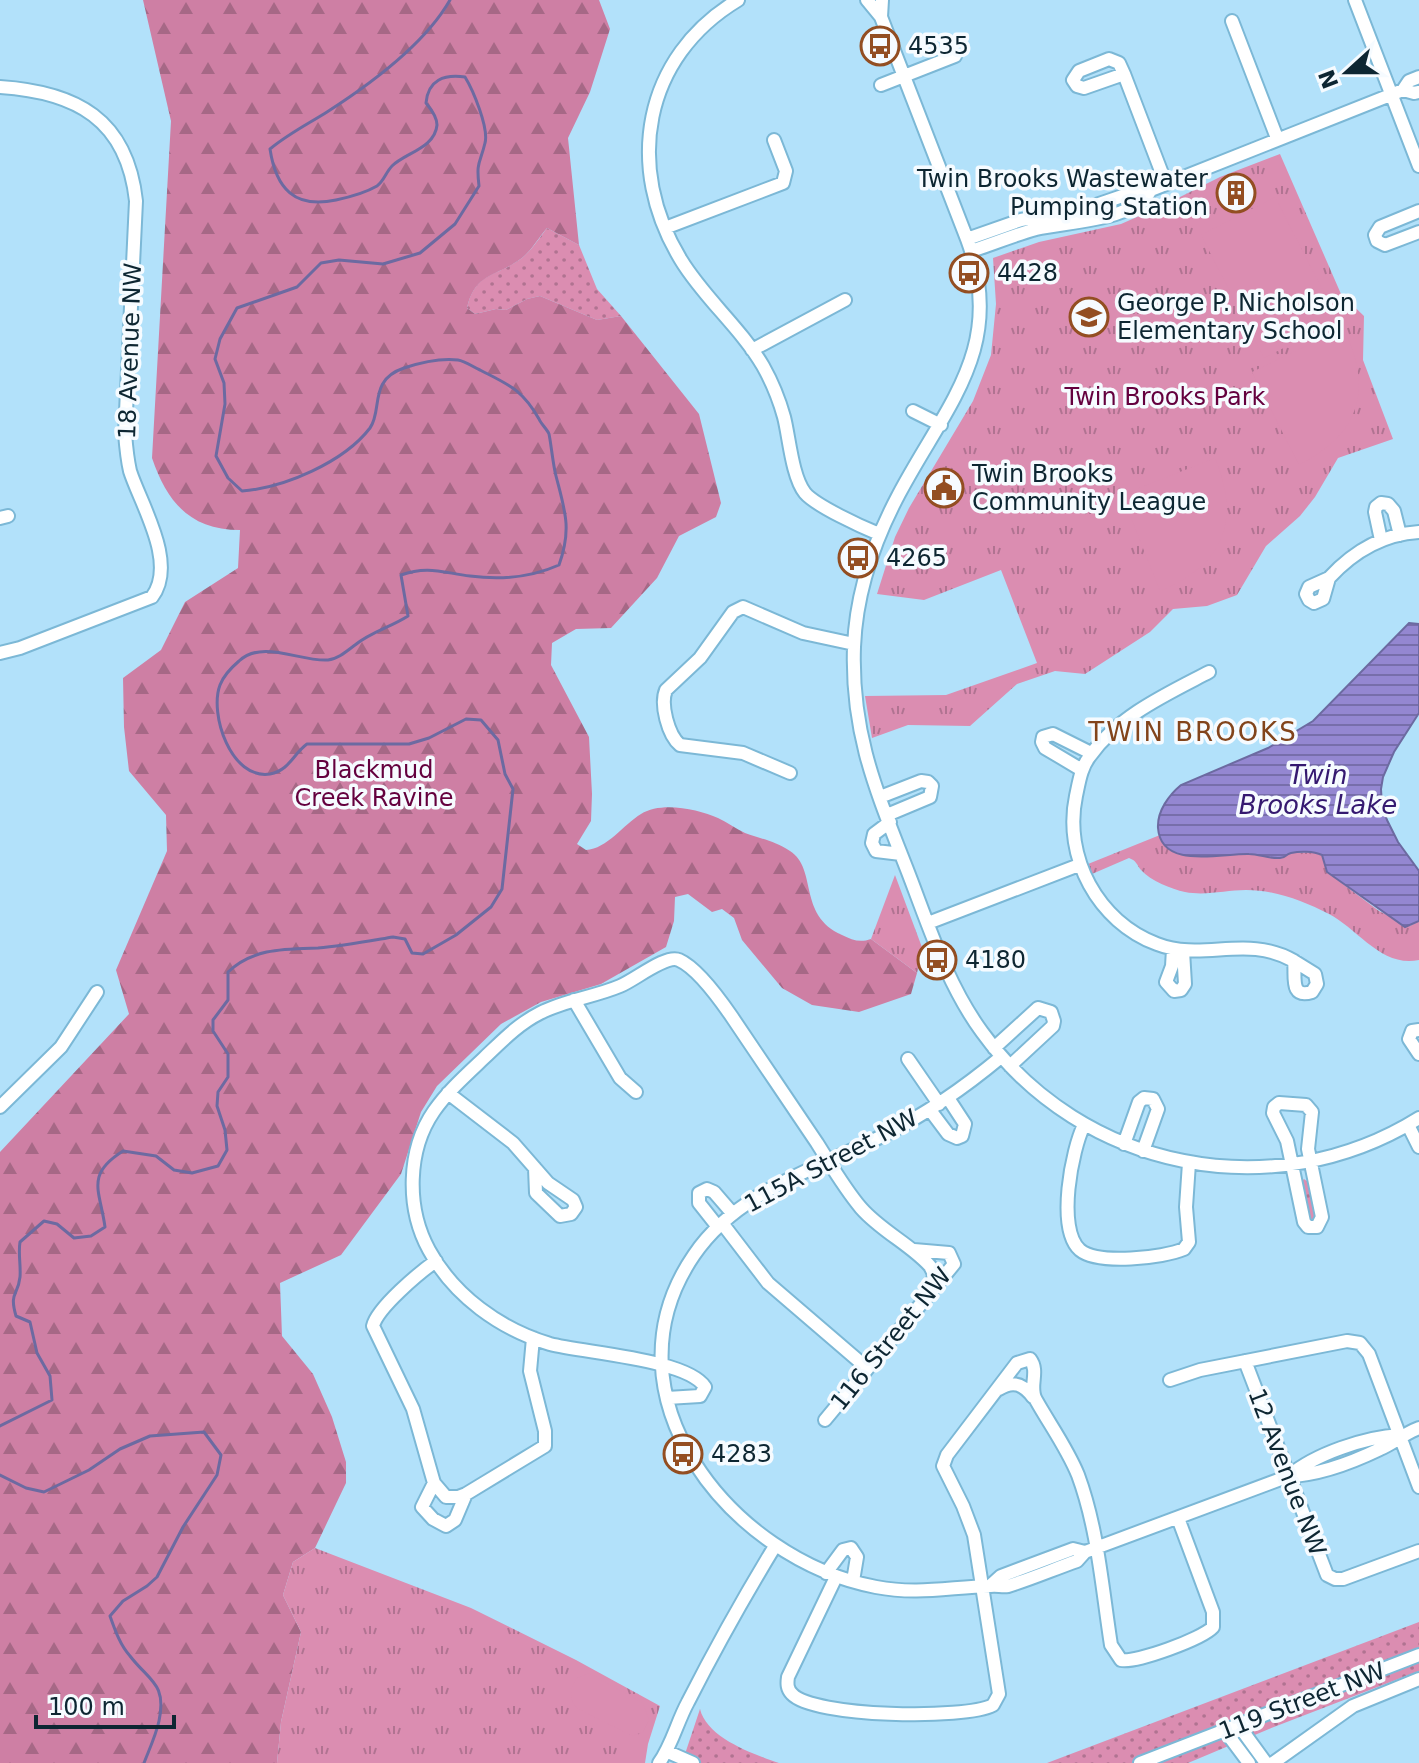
<svg xmlns="http://www.w3.org/2000/svg" width="1419" height="1763" font-family="'DejaVu Sans',sans-serif">
<style>
.grass{fill:url(#grass-dots)}
.forest{fill:url(#forest-firs)}
.park{fill:url(#park-tufts)}
.garden{fill:#db8db1}
.water{fill:url(#water-rules);stroke:#6c6aa1;stroke-width:2}
.lines{fill:none;stroke-linecap:round;stroke-linejoin:round}
.stream{stroke:#6c6aa1;stroke-width:3}
.minor-casing{stroke:#7cb8d6;stroke-width:16}
.minor{stroke:#fff;stroke-width:12}
.labels{text-anchor:middle;stroke-width:7;stroke-linejoin:round;paint-order:stroke}
.poi-label{font-size:24px;fill:#0d2632;stroke:#f6fbff;text-anchor:start}
.street-label{font-size:24px;fill:#0d2632;stroke:#f6fbff}
.park-label{font-size:24px;fill:#64003e;stroke:#f6fbff}
.neighbourhood-label{font-size:26px;letter-spacing:2px;fill:#82441b;stroke:#f6fbff}
.water-label{font-size:26px;font-style:italic;fill:#351970;stroke:#f6fbff}
</style>
<defs>
<pattern id="grass-dots" width="8" height="8" patternUnits="userSpaceOnUse" patternTransform="scale(2)"><rect width="8" height="8" fill="#db8db1"/><path d="M2 2h.1M6 6h.1" fill="none" stroke="#b07391" stroke-width="1.8" stroke-linecap="round"/></pattern>
<pattern id="forest-firs" width="22" height="20" patternUnits="userSpaceOnUse" patternTransform="scale(2)"><rect width="22" height="20" fill="#ce7fa4"/><path d="M5 1l3.5 6h-7zM16 11l3.5 6h-7z" fill="#a66886"/></pattern>
<pattern id="park-tufts" width="24" height="20" patternUnits="userSpaceOnUse" patternTransform="scale(2)"><rect width="24" height="20" fill="#db8db1"/><path d="M3 7l-1-3M5 7V3M7 7l1-3M15 17l-1-3M17 17v-4M19 17l1-3" fill="none" stroke="#b07391"/></pattern>
<pattern id="water-rules" width="6" height="5" patternUnits="userSpaceOnUse" patternTransform="scale(2)"><rect width="6" height="5" fill="#9487d1"/><path d="M0 2.5h6" fill="none" stroke="#776eaa"/></pattern>
</defs>
<rect width="100%" height="100%" fill="#b2e1fa"/>
<path class="grass" d="M547,228L579,245L597,289L621,316L597,320L540,296L527,299L506,310L496,309L475,314L467,308C475,271 497,277 522,258C532,250 540,237 547,228Z
M1304,1179L1308,1182L1316,1221L1310,1220L1301,1182Z
M1419,1622V1671L1269,1729L1188,1763H1047Z
M700,1709C707,1738 753,1754 779,1763H682Z"/>
<path class="forest" d="M143,0H599L610,29L590,92L568,138L579,245L547,228C539,237 532,250 522,258C497,277 475,272 467,308L475,314L496,309L506,310L527,299L540,296L597,320L621,316L699,414L721,503L716,517L679,536L657,578L611,628L576,629L552,643L551,665L589,737L592,794L591,821L577,844L586,850C607,849 624,824 641,814C661,801 698,809 718,818C727,822 736,829 745,833C761,839 775,841 790,851C818,869 797,915 842,935C852,940 860,943 871,939L917,973L911,994L859,1012L812,1005L782,988L742,940L734,918L722,909L712,912L688,894L675,897L674,921L666,947L601,984L541,1002L501,1024L437,1086L421,1112L401,1174L341,1255L280,1283L282,1336L313,1374L332,1417L346,1462V1483L315,1548L293,1562L283,1595L301,1632L281,1722L277,1763H0V1152L129,1014L116,970L167,851L166,815L129,771L124,727L123,678L161,650L185,602L238,568L240,530C190,530 167,502 152,458L171,121Z"/>
<path class="park" d="M1280,154L1341,294L1364,316L1363,360L1393,439L1338,458L1315,497L1300,516L1266,546L1237,595L1207,606L1173,609L1150,632L1085,674L1055,671L1017,684L970,726L908,725L872,738L865,696L946,695L1037,663L1001,570L924,600L877,594L895,537L909,508L973,401L991,355L996,304L993,258L1039,242L1121,224L1162,206L1220,177Z
M1160,835L1161,841L1220,854H1250L1282,858L1290,853L1314,852L1322,855L1327,872L1379,911L1410,926L1419,921V960C1382,968 1358,929 1329,914C1303,901 1275,890 1246,890C1226,890 1206,896 1185,892C1171,889 1151,881 1141,870C1136,864 1137,861 1129,858L1092,874L1088,864Z
M895,875L923,950L917,973L871,939Z
M315,1548L471,1608L576,1660L660,1706L648,1744L645,1763H277L281,1722L301,1632L283,1595L293,1562Z"/>
<path class="garden" d="M1275,197L1338,320L1264,358L1201,235Z
M1343,328C1374,389 1360,434 1299,465L1252,372Z
M1215,458C1241,521 1224,565 1160,591L1122,495Z
M589,1673L643,1703L649,1720L643,1732L632,1736L577,1708C568,1699 570,1688 577,1678Z"/>
<path class="water" d="M1409,623L1419,624V713L1394,752L1383,777L1381,789L1382,806L1387,820L1398,842L1419,871V921L1405,927L1327,872L1322,855C1313,851 1300,851 1291,853C1284,855 1288,857 1280,858C1270,859 1259,854 1249,854C1221,853 1161,870 1158,828C1157,811 1169,795 1181,785L1268,748L1313,721Z"/>
<g class="lines">
<path class="stream" d="M0,1426L52,1400L50,1376L37,1353L30,1322L16,1316C9,1292 18,1296 20,1277C21,1265 18,1254 20,1242L44,1221L57,1224L74,1238L91,1236L105,1227C100,1190 85,1175 123,1151L156,1156L174,1170L192,1173L218,1166L227,1150L225,1130L217,1106L218,1092L228,1077V1054L213,1031V1020L228,1000V972C253,948 285,949 318,948C342,946 369,941 393,937L405,939L412,953L423,954L456,935L491,907L502,889L513,789L505,774L498,740L481,720L466,719L429,738L409,744H307C293,754 290,770 270,774C231,780 209,714 220,685C223,677 232,667 239,661C263,639 300,662 328,660C338,659 347,651 355,645C371,632 391,627 408,616L401,575C428,565 444,573 470,576C500,580 532,577 559,565C572,529 565,511 556,476C553,465 551,443 549,434C547,429 541,424 539,419C522,389 509,385 480,370C473,367 465,361 458,360C441,358 419,363 404,368C368,380 383,410 370,428C344,462 284,488 242,491L228,478L216,456L225,404L224,383L215,359L220,339L237,308L297,287L321,263L339,260L383,264L420,253L455,224L479,186C476,161 480,164 485,143C489,128 473,90 465,77C444,74 428,80 426,103C431,109 437,117 437,125C435,148 405,153 392,166C386,172 384,181 377,186C365,193 350,197 336,200C295,209 276,189 270,149C288,134 308,124 327,112C369,85 425,44 450,0
M0,1475L26,1488L44,1492L89,1470L120,1449L150,1436L204,1432L221,1455L217,1475L183,1527L157,1577L147,1586L123,1601L110,1616C115,1630 120,1645 130,1656C149,1681 167,1683 159,1721C156,1735 149,1750 144,1763"/>
<defs>
<path id="minor" d="M738,0C643,57 624,167 681,260C704,298 740,327 763,366C772,382 779,399 784,417C789,436 792,477 805,493C816,506 862,527 879,534
M867,0L881,17L967,239C1007,347 946,405 899,494C874,541 856,593 854,647C851,733 876,790 906,867C928,923 946,983 982,1032C1082,1170 1273,1209 1419,1118
M1355,0L1419,166
M881,17L882,0
M1232,21L1277,138
M1124,74L1084,88L1077,86L1073,80L1079,71L1109,59L1119,63L1124,74L1166,184
M881,85L955,56
M0,87C76,92 127,119 136,201L125,433C126,446 127,458 130,471C140,503 178,563 152,597L20,648L0,653
M1403,90L1414,93L1419,92
M1419,211L1380,227L1375,235L1377,241L1385,245L1419,232
M665,228L783,183L786,171L774,140
M967,239L1021,220L1093,206L1140,190H1151L1403,90L1409,81L1419,77
M971,251C993,244 1014,235 1036,229C1069,221 1132,222 1151,190
M752,350L845,300
M913,411L941,425
M0,518L8,516
M1381,540L1375,512L1376,507L1381,503L1388,504L1394,511L1400,535
M1329,578C1353,552 1383,534 1419,532
M1329,578L1323,599L1314,603L1309,600L1306,594L1309,587Z
M1209,672C1167,694 1118,716 1090,756C1081,767 1079,782 1076,796C1063,857 1098,922 1157,944C1203,962 1247,934 1294,961C1296,976 1289,999 1312,992L1317,984L1315,974L1294,961
M1082,770L1045,748L1042,742L1043,737L1053,734L1091,753
M790,773L743,753L680,745C668,735 660,704 666,690L700,658L733,612L743,607L803,633L854,644
M880,797L921,781L928,782L932,786L930,797L887,815
M890,822L874,834L872,843L876,851L901,854
M928,923L1079,865
M1173,949L1172,966L1166,982L1174,991L1181,990L1185,984L1183,951
M574,1000L620,1078L636,1092
M1419,1030L1412,1031L1409,1039L1419,1054
M994,1048L1038,1008L1051,1012L1054,1021L1053,1026L1010,1066
M1001,1057C965,1087 928,1113 886,1134C820,1168 738,1190 694,1255C598,1395 732,1560 876,1587C918,1595 950,1587 990,1586C997,1585 1002,1587 1008,1586C1031,1579 1054,1569 1077,1561L1085,1552L1289,1476C1319,1475 1353,1462 1380,1449C1394,1443 1403,1434 1419,1428
M908,1059L939,1104
M448,1093L513,1143L548,1183L573,1200L576,1207L571,1214L560,1216L536,1193L535,1168
M1279,1103L1306,1105L1312,1112L1308,1149L1322,1217L1317,1227H1308L1304,1222L1287,1141L1273,1113L1274,1107Z
M0,1107L61,1047L97,992
M930,1110L948,1134L957,1138L962,1136L965,1124L948,1098
M1084,1125C1072,1149 1056,1229 1080,1250C1098,1265 1163,1258 1184,1249L1189,1242L1186,1207L1189,1163
M1408,1125L1419,1147
M1124,1144L1139,1102L1144,1098L1153,1099L1158,1109L1143,1151
M722,1223L768,1283L867,1368
M718,1227L699,1203V1193L707,1189L714,1192L733,1214
M436,1261C420,1272 377,1308 373,1326L413,1409L434,1483L446,1497H458L466,1494L545,1446V1431L530,1371L533,1338
M1245,1361L1327,1575L1335,1579H1343L1419,1551
M1170,1380L1200,1370L1347,1341L1360,1343L1369,1354L1419,1487
M999,1389C1013,1380 1023,1384 1033,1397
M667,1398L700,1396L705,1387C687,1359 584,1353 550,1344C500,1329 454,1296 429,1250C406,1208 407,1150 434,1111C448,1091 466,1075 484,1058C501,1042 518,1024 540,1013C565,1000 594,997 620,986C635,980 666,954 679,960C697,968 721,1001 732,1017C760,1059 789,1101 817,1143C831,1165 844,1188 861,1208C881,1231 910,1244 930,1266L934,1274L932,1288
M825,1420L954,1264L949,1253L914,1250
M1289,1476C1315,1454 1365,1437 1400,1435
M434,1483L422,1507L433,1519L446,1526L455,1520L466,1494
M826,1573L843,1550L851,1548L857,1557L853,1581
M836,1577L788,1677C787,1684 787,1689 792,1694C813,1717 965,1720 993,1705L999,1694L974,1535L963,1506L943,1466L947,1455L1017,1363L1030,1359C1040,1372 1028,1387 1036,1400C1050,1425 1067,1448 1078,1475C1098,1529 1102,1588 1111,1645L1121,1660C1136,1663 1202,1639 1213,1627V1612L1178,1518
M991,1585L1001,1576L1073,1549L1085,1552
M1239,1726L1266,1763
M1225,1731L1249,1763
M668,1752L693,1763
M659,1763C672,1745 677,1722 688,1702C715,1649 744,1597 775,1546
M1140,1763L1419,1655
M1273,1763L1353,1706L1419,1679"/>
</defs>
<use href="#minor" class="minor-casing"/>
<use href="#minor" class="minor"/>
</g>
<defs>
<symbol id="bus-ring" viewBox="-11 -11 22 22"><circle r="9.5" fill="#f6fbff" stroke="#934e22" stroke-width="1.5"/><path d="M-5-6H5V4H4V6H2V4H-2V6H-4V4H-5ZM-3.5-4V0h7V-4ZM-3.5 1.2v1.5H-2V1.2ZM2 1.2v1.5H3.5V1.2Z" fill="#934e22"/></symbol>
<symbol id="building-ring" viewBox="-11 -11 22 22"><circle r="9.5" fill="#f6fbff" stroke="#934e22" stroke-width="1.5"/><path d="M-4-6H4V6H1V3H-1V6H-4ZM-2.5-4.3h1.7v1.8h-1.7ZM.8-4.3h1.7v1.8H.8ZM-2.5-1h1.7V.8h-1.7ZM.8-1h1.7V.8H.8Z" fill="#934e22"/></symbol>
<symbol id="school-ring" viewBox="-11 -11 22 22"><circle r="9.5" fill="#f6fbff" stroke="#934e22" stroke-width="1.5"/><path d="M0-5L7-2L0 1L-7-2ZM-4 1L0 2.5L4 1V4Q0 6-4 4Z" fill="#934e22"/></symbol>
<symbol id="civic-ring" viewBox="-11 -11 22 22"><circle r="9.5" fill="#f6fbff" stroke="#934e22" stroke-width="1.5"/><path d="M-.6-6.5H3V-4.5H.6V-3L4-1V1h2V6H-6V1h2V-1L-.6-3ZM-1.2 2.5V6h2.4V2.5Z" fill="#934e22"/></symbol>
</defs>
<g fill-rule="evenodd">
<use href="#bus-ring" x="858" y="24" width="44" height="44"/>
<use href="#building-ring" x="1214" y="171" width="44" height="44"/>
<use href="#bus-ring" x="947" y="251" width="44" height="44"/>
<use href="#school-ring" x="1067" y="295" width="44" height="44"/>
<use href="#civic-ring" x="922" y="466" width="44" height="44"/>
<use href="#bus-ring" x="836" y="536" width="44" height="44"/>
<use href="#bus-ring" x="915" y="938" width="44" height="44"/>
<use href="#bus-ring" x="661" y="1432" width="44" height="44"/>
</g>
<g class="labels">
<g class="poi-label">
<text x="908" y="54">4535</text>
<text x="1208" y="187" text-anchor="end">Twin Brooks Wastewater<tspan x="1208" dy="28">Pumping Station</tspan></text>
<text x="997" y="281">4428</text>
<text x="1117" y="311">George P. Nicholson<tspan x="1117" dy="28">Elementary School</tspan></text>
<text x="972" y="482">Twin Brooks<tspan x="972" dy="28">Community League</tspan></text>
<text x="886" y="566">4265</text>
<text x="965" y="968">4180</text>
<text x="711" y="1462">4283</text>
</g>
<g class="street-label">
<text transform="translate(130 351) rotate(-88)" y="8">18 Avenue NW</text>
<text transform="translate(831 1161) rotate(-28)" y="8">115A Street NW</text>
<text transform="translate(891 1339) rotate(-51)" y="8">116 Street NW</text>
<text transform="translate(1287 1472) rotate(69)" y="8">12 Avenue NW</text>
<text transform="translate(1302 1701) rotate(-21)" y="8">119 Street NW</text>
</g>
<g class="park-label">
<text x="1165" y="405">Twin Brooks Park</text>
<text x="374" y="778">Blackmud<tspan x="374" dy="28">Creek Ravine</tspan></text>
</g>
<g class="neighbourhood-label">
<text x="1193" y="741">TWIN BROOKS</text>
</g>
<g class="water-label">
<text x="1318" y="784">Twin<tspan x="1318" dy="30">Brooks Lake</tspan></text>
</g>
</g>
<g transform="translate(1347 72) rotate(249)" stroke="#f6fbff" stroke-width="6" paint-order="stroke">
<path d="M0-6L14 30L0 20L-14 30Z" fill="#0d2632"/>
<text y="-12" font-size="22" font-weight="bold" text-anchor="middle" fill="#0d2632">N</text>
</g>
<path d="M36 1715v12h138v-12" fill="none" stroke="#0d2632" stroke-width="4"/>
<text x="48" y="1715" font-size="24" fill="#0d2632" stroke="#f6fbff" stroke-width="6" paint-order="stroke">100 m</text>
</svg>
